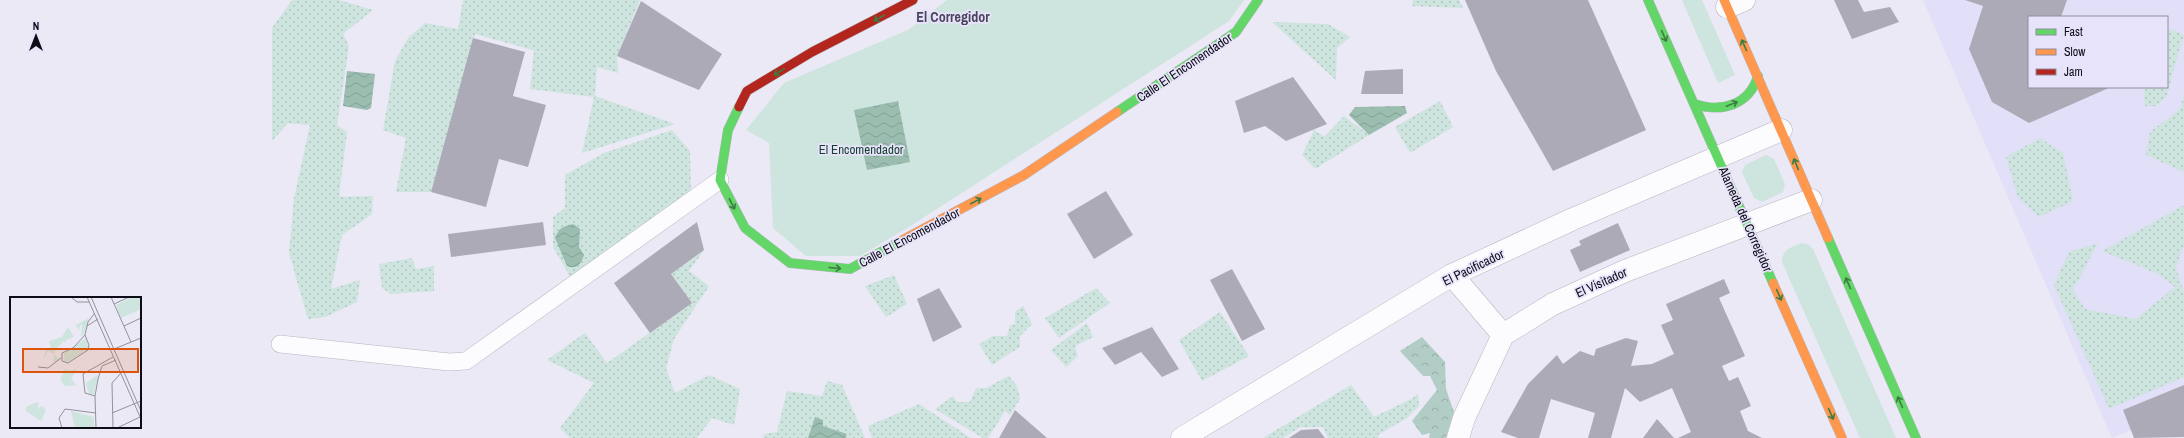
<svg xmlns="http://www.w3.org/2000/svg" width="2184" height="438" font-family="'Archivo Narrow',sans-serif">
<style>
.built{fill:#e2dff8;fill-rule:evenodd}
.green{fill:#cee4de}
.forest{fill:url(#forest-crowns)}
.garden{fill:url(#garden-dots)}
.water{fill:url(#water-waves)}
.building{fill:#acaab7}
.lines{fill:none;stroke-linecap:round;stroke-linejoin:round}
.lane-casing{stroke:#b7b6c0;stroke-width:18}
.street-casing{stroke:#b7b6c0;stroke-width:23}
.fast-casing{stroke:#b7b6c0;stroke-width:10}
.slow-casing{stroke:#b7b6c0;stroke-width:10}
.jam-casing{stroke:#b7b6c0;stroke-width:10}
.lane{stroke:#fcfcfe;stroke-width:17}
.street{stroke:#fcfcfe;stroke-width:22}
.fast{stroke:#63d668;stroke-width:9}
.slow{stroke:#ff974d;stroke-width:9}
.jam{stroke:#b3261e;stroke-width:9}
.oneway{stroke:#3d7b43}
.labels{text-anchor:middle;stroke-width:3.5;stroke-linejoin:round;paint-order:stroke}
.street-label{font-size:13px;fill:#0e0c16;stroke:#e7e3fb}
.park-label{font-size:13px;fill:#153e2d;stroke:#e7e3fb}
.neighbourhood-label{font-size:14px;font-weight:bold;fill:#4a455d;stroke:#e7e3fb}
.inset-road{fill:none;stroke:#92919c;stroke-width:1}
.view{fill:#dd550c;fill-opacity:0.15;stroke:#dd550c;stroke-width:2}
.inset-edge{fill:none;stroke:#0e0c16;stroke-width:2}
</style>
<defs>
<pattern id="forest-crowns" width="20" height="18" patternUnits="userSpaceOnUse"><rect width="20" height="18" fill="#b2cdc5"/><path d="M2 6a3 3 0 1 1 6 0M12 15a3 3 0 1 1 6 0" fill="none" stroke="#98afa8"/></pattern>
<pattern id="garden-dots" width="8" height="8" patternUnits="userSpaceOnUse"><rect width="8" height="8" fill="#cee4de"/><path d="M2 2h.1M6 6h.1" fill="none" stroke="#b0c2be" stroke-width="1.8" stroke-linecap="round"/></pattern>
<pattern id="water-waves" width="16" height="10" patternUnits="userSpaceOnUse"><rect width="16" height="10" fill="#9bbdb0"/><path d="M0 5q4-4 8 0t8 0" fill="none" stroke="#84a197"/></pattern>
</defs>
<rect width="100%" height="100%" fill="#eae9f5"/>
<path class="built" d="M1923,0H2184V408L2112,438ZM2029,17H2167V87H2029Z"/>
<path class="green" d="M947,0H1244L1229,21L912,225L860,256H806L773,228L769,143L746,130L784,83L908,30Z
M1682,0H1702L1735,75L1718,83Z
M1766,155L1774,159L1785,184L1783,192L1762,202L1754,198L1742,172L1745,165Z
M1802,243L1809,245L1813,249L1896,438H1860L1782,262C1782,249 1792,247 1802,243Z"/>
<path class="forest" d="M1422,337L1445,362L1446,389L1454,412L1446,438H1429L1430,433L1422,435L1412,421L1437,390L1430,376H1423L1400,351Z"/>
<path class="garden" d="M292,0H339L373,10L343,34L349,46L337,125L347,132L339,197L373,196L372,214L342,235L331,289L360,280L357,302L325,317L308,319L289,253L294,198L310,125L288,123L272,141V28Z
M463,0H640L617,56L618,73L597,67L595,96L675,124L582,153L594,97L530,89L534,51L569,60L475,34L431,192H396L406,138L383,130L395,61L408,38L425,23L458,29Z
M1413,0H1459L1463,8L1412,6Z
M1272,22L1328,24L1350,37L1337,48L1336,80Z
M2167,28L2184,35L2166,97L2156,106H2145L2144,93L2146,87H2167Z
M2184,94V172L2146,155L2150,132L2180,109Z
M1440,101L1453,127L1410,153L1395,127Z
M1344,116L1369,135L1315,169L1302,155L1314,130L1324,137Z
M672,130L690,151L691,192L572,280L553,247V217L565,208V175L604,153Z
M2040,138L2063,153L2073,201L2039,217L2018,197L2006,157Z
M2184,205V244L2176,267L2184,293V377L2109,409L2054,285L2069,252L2098,243L2073,290L2085,309L2136,319L2175,287L2158,274L2102,251Z
M704,250L689,271L709,286L674,339L666,369L675,393L709,375L740,389L734,425L712,418L697,438H570L560,428L594,383L547,360L585,333L607,363L692,303L671,274Z
M412,258L416,269L434,266V291L391,294L382,288L379,264Z
M894,275L907,304L886,317L865,286Z
M1096,288L1110,303L1059,338L1045,318Z
M1023,306L1032,324L1020,336V347L992,365L979,344L993,336H1007L1010,325L1015,324V312Z
M1220,312L1249,356L1202,381L1179,340Z
M1087,323L1093,337L1075,346L1078,356L1066,367L1051,350Z
M1009,376L1017,386L1020,399L1010,415L1005,411L988,438H983L935,409L953,396L957,402H970L976,388H986Z
M827,381L842,385L865,438H763L764,434L777,432L787,391L822,396Z
M1351,385L1374,417L1413,398L1418,394L1419,406L1407,418L1378,435L1379,438H1328L1323,427H1300L1283,438H1263Z
M919,404L971,438H872L868,426Z"/>
<path class="water" d="M347,71L375,74L371,108L367,110L343,106Z
M898,101L910,162L867,170L854,110Z
M1405,106L1407,113L1369,135L1349,115L1355,107Z
M573,224L580,229L579,247L584,255C581,264 577,270 567,266L555,238C559,228 563,226 573,224Z
M815,417L823,420V426L847,434L845,438H808Z"/>
<path class="building" d="M1465,0H1588L1646,130L1553,171L1496,71Z
M1834,0H1858L1864,12L1890,7L1899,22L1852,39Z
M1965,0H2067L2061,17H2029V87H2111L2029,123L1992,102L1969,49L1983,6Z
M641,1L722,54L699,90L617,56Z
M473,38L525,52L513,96L546,105L528,167L499,159L486,207L431,192Z
M1403,69V94H1361L1365,71Z
M1293,77L1327,124L1286,141L1265,126L1244,133L1235,101Z
M1106,191L1133,235L1094,259L1067,214Z
M543,222L546,245L451,257L448,234Z
M697,222L704,250L671,274L692,303L650,333L614,283Z
M1618,223L1630,250L1580,272L1570,250L1581,245L1579,241L1583,239Z
M1232,269L1265,329L1242,341L1210,280Z
M1724,279L1730,293L1719,298L1745,356L1722,366L1729,381L1738,377L1751,406L1740,411L1748,431L1762,438H1678L1691,432L1672,388L1640,402L1625,388L1611,438H1588L1595,413L1551,399L1539,438H1518L1501,432L1528,384L1557,355L1563,364L1580,351L1594,356L1596,349L1626,338L1638,341L1631,366L1652,364L1674,354L1661,325L1673,320L1666,304Z
M939,288L962,327L933,342L917,299Z
M1152,327L1179,369L1162,377L1141,352L1115,365L1102,348Z
M2184,385V437L2134,438L2123,410Z
M1015,410L1047,438H999Z
M1657,419L1674,438H1643Z
M1318,429L1325,438H1289L1301,430Z"/>
<g class="lines">
<defs>
<path id="lane" d="M280,344L449,362L466,361L720,180"/>
<path id="street" d="M1727,7L1744,0
M1452,275L1503,335
M1182,438L1452,275L1573,219L1781,130
M1458,438L1464,418L1503,335L1553,304L1625,271L1811,200"/>
<path id="fast" d="M1648,0L1773,283
M1695,104C1722,113 1749,105 1758,76
M739,107L728,130L720,180L745,228L790,263L850,269L899,242
M1117,112L1236,32L1258,0
M1828,238L1916,438"/>
<path id="slow" d="M1724,0L1828,238
M899,242L1024,175L1117,112
M1773,283L1842,438"/>
<path id="jam" d="M739,107L747,91L812,52L913,0"/>
</defs>
<use href="#lane" class="lane-casing"/>
<use href="#street" class="street-casing"/>
<use href="#fast" class="fast-casing"/>
<use href="#slow" class="slow-casing"/>
<use href="#jam" class="jam-casing"/>
<use href="#lane" class="lane"/>
<use href="#street" class="street"/>
<use href="#fast" class="fast"/>
<use href="#slow" class="slow"/>
<use href="#jam" class="jam"/>
</g>
<defs><path id="oneway-shaft" d="M-6 0H5M1.5-3L5.5 0L1.5 3" fill="none" stroke-width="1.6" stroke-linecap="round" stroke-linejoin="round"/></defs>
<g class="oneway">
<use href="#oneway-shaft" transform="translate(879 18) rotate(152)"/>
<use href="#oneway-shaft" transform="translate(1664 36) rotate(66)"/>
<use href="#oneway-shaft" transform="translate(1744 45) rotate(-114)"/>
<use href="#oneway-shaft" transform="translate(779 72) rotate(149)"/>
<use href="#oneway-shaft" transform="translate(1732 104) rotate(-22)"/>
<use href="#oneway-shaft" transform="translate(1796 164) rotate(-113)"/>
<use href="#oneway-shaft" transform="translate(976 201) rotate(-28)"/>
<use href="#oneway-shaft" transform="translate(732 204) rotate(63)"/>
<use href="#oneway-shaft" transform="translate(835 268) rotate(5)"/>
<use href="#oneway-shaft" transform="translate(1848 283) rotate(-114)"/>
<use href="#oneway-shaft" transform="translate(1779 295) rotate(66)"/>
<use href="#oneway-shaft" transform="translate(1900 402) rotate(-114)"/>
<use href="#oneway-shaft" transform="translate(1831 414) rotate(66)"/>
</g>
<g class="labels">
<g class="street-label">
<text transform="translate(1184 67) rotate(-34)" y="5">Calle El Encomendador</text>
<text transform="translate(1746 219) rotate(66)" y="5">Alameda del Corregidor</text>
<text transform="translate(909 237) rotate(-28)" y="5">Calle El Encomendador</text>
<text transform="translate(1473 267) rotate(-26)" y="5">El Pacificador</text>
<text transform="translate(1601 282) rotate(-24)" y="5">El Visitador</text>
</g>
<g class="park-label">
<text x="861" y="154">El Encomendador</text>
</g>
<g class="neighbourhood-label">
<text x="953" y="22">El Corregidor</text>
</g>
</g>
<g transform="translate(10 297)">
<rect width="131" height="131" fill="#eae9f5"/>
<path d="M122,0H131V12L111,21L106,8ZM76,41L79,52L58,65L54,64V56ZM88,78L84,97H79L76,86ZM61,114L84,120V131H65Z" fill="#cee4de"/>
<path d="M79,21L74,37L71,39L72,28H70L69,34L66,28ZM58,30L64,40L56,43V46L54,44L47,51L44,57L49,62L43,66L44,57L38,54L34,62L35,54L41,50L39,44L52,40ZM55,72L59,74L67,72L61,82L66,88L55,89L50,82ZM27,105L29,106L27,112L32,109L36,113L31,124L16,114V110Z" fill="#cee4de"/>
<path class="inset-road" d="M61,0L67,5H79M77,0L131,122M81,0L131,114M101,0L121,45M104,7L119,0M77,29L88,22M114,29L131,21M75,38L79,48L78,53L58,66L52,64V56L63,51L75,38L78,25L84,17M104,52L131,41M28,70L38,71L51,61M85,99L75,96L73,77L103,60M102,116L131,104M52,131L49,121L55,112L86,116M86,131L85,99L88,82L92,69L106,63M103,131L102,86L111,76M107,131L130,120"/>
<path class="view" d="M13,52H128V75H13Z"/>
<rect width="131" height="131" class="inset-edge"/>
</g>
<rect x="2028" y="16" width="140" height="72" fill="#e7e3fb" stroke="#908d9f"/>
<rect x="2036" y="29" width="20" height="6" fill="#63d668" stroke="#908d9f"/>
<text x="2064" y="36" font-size="12" fill="#0e0c16">Fast</text>
<rect x="2036" y="49" width="20" height="6" fill="#ff974d" stroke="#908d9f"/>
<text x="2064" y="56" font-size="12" fill="#0e0c16">Slow</text>
<rect x="2036" y="69" width="20" height="6" fill="#b3261e" stroke="#908d9f"/>
<text x="2064" y="76" font-size="12" fill="#0e0c16">Jam</text>
<g transform="translate(36 36)" stroke="#e7e3fb" stroke-width="3" paint-order="stroke">
<path d="M0-3L7 15L0 10L-7 15Z" fill="#0e0c16"/>
<text y="-6" font-size="11" font-weight="bold" text-anchor="middle" fill="#0e0c16">N</text>
</g>
</svg>
